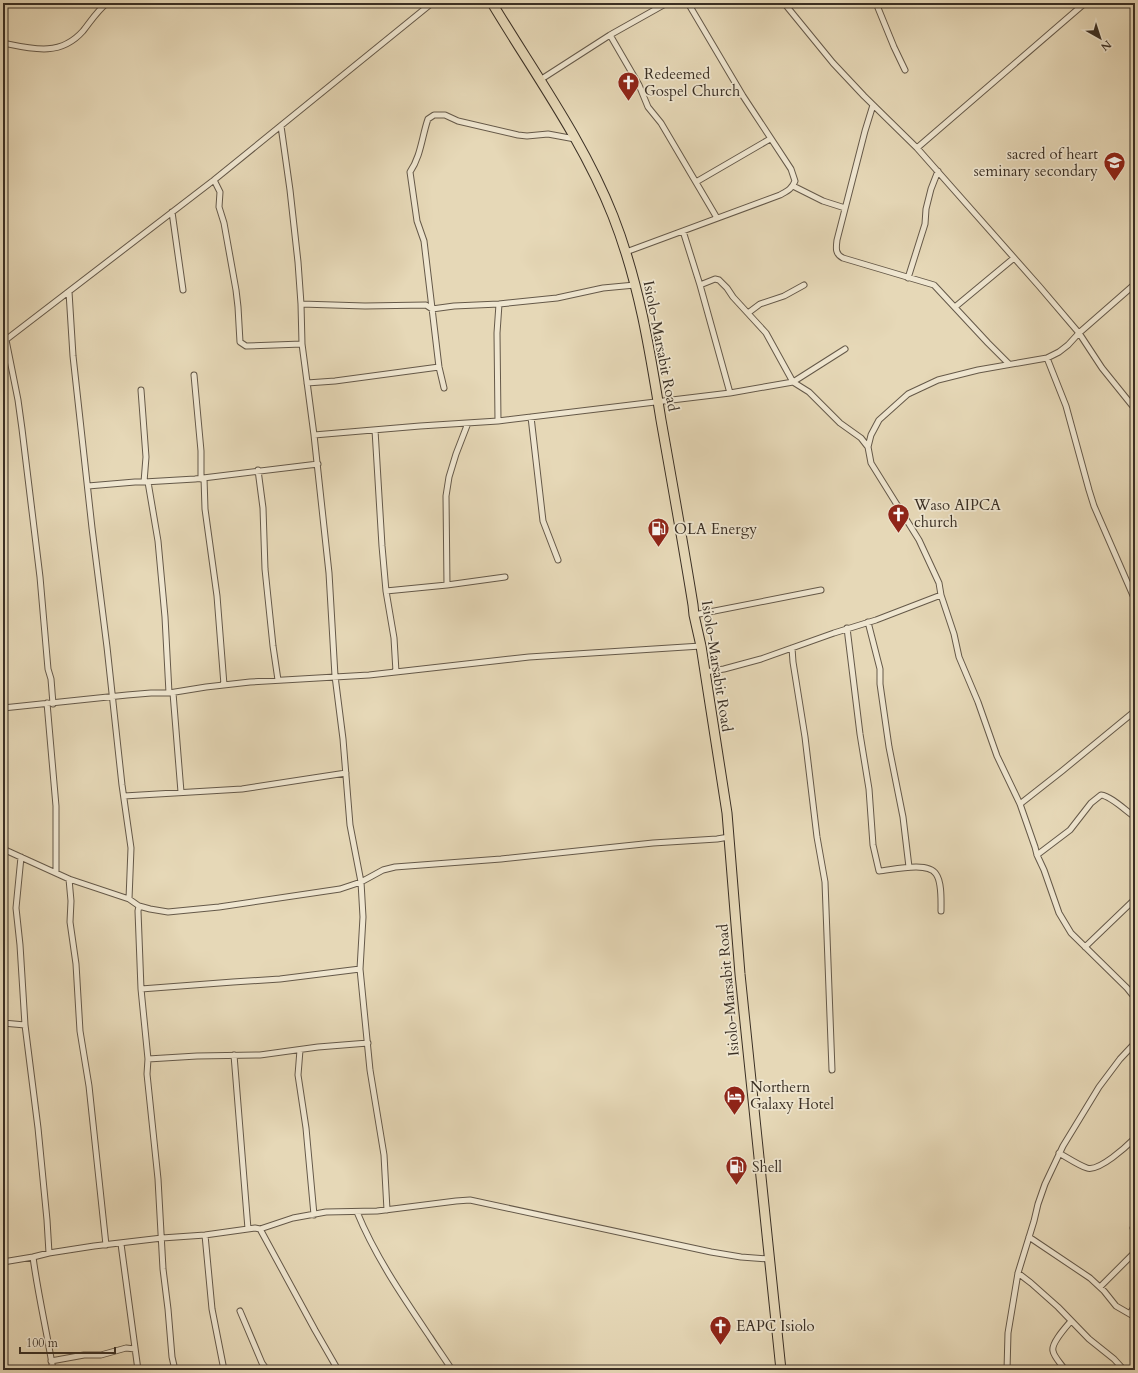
<svg xmlns="http://www.w3.org/2000/svg" width="1138" height="1373" font-family="Cardo,serif">
<style>
.lines{fill:none;stroke-linecap:round;stroke-linejoin:round}
.street-casing{stroke:#655949;stroke-width:7}
.highway-casing{stroke:#3a2f24;stroke-width:11}
.street{stroke:#efe6d0;stroke-width:5}
.highway{stroke:#e6d8b7;stroke-width:9}
.labels{text-anchor:middle;stroke-width:3.5;stroke-linejoin:round;paint-order:stroke}
.poi-label{font-size:15px;fill:#3a2f24;stroke:#efe6d0;text-anchor:start}
.street-label{font-size:15px;fill:#3a2f24;stroke:#efe6d0}
</style>
<rect width="100%" height="100%" fill="#e6d8b7"/>
<filter id="stains"><feTurbulence type="fractalNoise" baseFrequency=".005" numOctaves="4"/><feColorMatrix values="0 0 0 0 .2 0 0 0 0 .09 0 0 0 0 .02 0 0 0 .5 -.17"/></filter>
<radialGradient id="worn" r=".72"><stop offset=".6" stop-color="#630" stop-opacity="0"/><stop offset="1" stop-color="#630" stop-opacity=".3"/></radialGradient>
<g class="lines">
<defs>
<path id="street" d="M784,3L833,63L864,96L917,148L1039,286L1079,333L1102,368L1135,409
M876,3L894,47L905,70
M610,35L639,85L648,107L661,123L717,218
M3,43C32,49 60,57 83,31C91,21 97,11 107,3
M540,80L610,35L667,3
M873,105L865,131L837,240C836,248 835,254 843,258L934,285L988,343L1009,364
M281,126L290,190L298,262L301,304L302,344L314,435L329,573L335,676L343,739L350,825L361,882L363,917L360,969L370,1070L384,1155L387,1210
M917,148L1085,3
M214,180L220,192L219,207L224,223L236,290L238,307L240,342L246,346L302,344
M696,182L770,139
M793,186L823,201L845,208
M172,212L183,290
M683,231L700,285L730,393
M626,252L780,195C787,191 792,189 795,181L791,169L743,96L688,3
M908,278L925,224L926,209L931,189L938,171
M1135,284L1079,333L1068,345L1059,352L1047,358L978,370L938,380L908,394L879,420L871,435L868,447L871,463L919,540L939,583L941,595L954,634L959,657L978,702L997,756L1020,804L1035,847L1037,855L1044,870L1059,913L1071,933L1127,988L1135,998
M700,285L715,279L719,280L727,288L733,297L766,333L793,382L809,392L840,423L861,438L868,447
M69,292L73,356L92,528L107,647L122,785L131,848L129,899
M301,304L365,306L426,305L432,309L454,306L499,304L557,298L603,288L635,285
M955,307L1014,258
M748,313L760,304L784,296L804,285
M6,340L18,400L22,429L40,577L48,669L51,679L53,704
M3,342L214,180L432,3
M1047,358L1066,406L1089,490L1094,506L1135,600
M194,375L201,451V479
M307,383L335,381L439,367
M444,388L439,367L424,241L417,221L410,172C421,156 422,136 428,119L434,115H445L458,121L518,135L527,136L548,134L575,139
M141,390L146,457L144,482
M531,417L543,521L558,560
M498,421L497,333L499,304
M375,430L382,546L386,591L394,638L396,672
M314,435L420,426L498,421L730,393L793,382L845,349
M258,470L263,508L265,569L273,646L278,680
M204,478L205,509L217,596L224,685
M148,482L158,541L165,617L169,693
M88,486L135,482H144L195,479L318,464
M447,585L446,496L449,477L456,454L468,423
M386,591L447,585L505,577
M694,615L821,590
M868,622L880,669V684L889,747L903,817L909,867
M847,628L860,734L869,789L873,845L879,871C892,870 928,861 936,874C942,882 941,901 941,911
M792,648L793,662L805,737L817,837L825,882L832,1070
M705,672L724,669L761,659L834,633L876,620L941,595
M173,693L181,792
M47,703L56,806V873
M3,708L127,695L151,693H169L206,687L250,682L369,675L529,657L701,646
M124,796L242,789L346,773
M1020,804L1062,771L1135,711
M3,849L69,879L129,899L139,906L150,909L168,912L219,907L340,889L361,882L383,870L395,867L501,859L653,843L717,839L729,837
M1037,855L1070,830L1091,803L1101,795C1111,796 1126,811 1135,817
M21,857L16,908L20,945L25,1025L38,1128L47,1220L49,1253
M69,879L71,901L70,922L76,964L80,1031L89,1086L106,1245
M139,906L138,911L141,989L148,1059L147,1074L158,1179L163,1269L168,1309L172,1357L175,1370
M1085,947L1135,899
M141,989L233,982L280,979L360,969
M3,1023L25,1025
M300,1050L298,1075L306,1128L314,1215
M234,1055L248,1229
M148,1059L197,1056L260,1055L318,1047L368,1043
M1059,1153C1068,1158 1078,1165 1087,1168C1099,1172 1127,1146 1135,1138
M357,1212C375,1256 403,1297 430,1337C437,1348 445,1359 452,1370
M1135,1222L1133,1228L1135,1233
M260,1229L315,1330L338,1370
M205,1235L212,1309L224,1370
M1029,1237L1090,1278L1104,1291L1116,1306L1135,1317
M121,1244L138,1370
M33,1257C38,1295 47,1332 53,1370
M3,1262L33,1257L49,1253L94,1246L162,1238L205,1235L255,1228L260,1229L293,1218L326,1212L377,1211L456,1201L470,1200L711,1252L741,1257L769,1259
M1018,1273L1031,1283L1058,1307L1089,1339L1114,1359L1124,1370
M1100,1287L1135,1252
M240,1311L262,1363L267,1370
M1130,1314L1135,1305
M51,1361L84,1355H101L126,1348L135,1349
M1007,1370L1008,1333L1018,1273L1034,1221L1038,1204L1045,1184L1063,1146L1099,1087L1120,1059L1135,1043
M1065,1370C1062,1365 1054,1357 1053,1351C1051,1343 1066,1327 1071,1321"/>
<path id="highway" d="M492,3C534,73 583,140 613,216C639,282 650,351 661,420C672,482 683,543 693,605L694,615L701,646L727,813L740,974L781,1370"/>
</defs>
<use href="#street" class="street-casing"/>
<use href="#highway" class="highway-casing"/>
<use href="#street" class="street"/>
<use href="#highway" class="highway"/>
</g>
<defs>
<symbol id="church-pin" viewBox="-11 -11 22 30"><path d="M0 17L-7.5 6A9.5 9.5 0 1 1 7.5 6Z" fill="#8f2418" stroke="#efe6d0"/><path d="M-1.2-6h2.4v3.5h3.3v2.4h-3.3V6h-2.4V-.1h-3.3v-2.4h3.3Z" fill="#fff"/></symbol>
<symbol id="school-pin" viewBox="-11 -11 22 30"><path d="M0 17L-7.5 6A9.5 9.5 0 1 1 7.5 6Z" fill="#8f2418" stroke="#efe6d0"/><path d="M0-5L7-2L0 1L-7-2ZM-4 1L0 2.5L4 1V4Q0 6-4 4Z" fill="#fff"/></symbol>
<symbol id="fuel-pin" viewBox="-11 -11 22 30"><path d="M0 17L-7.5 6A9.5 9.5 0 1 1 7.5 6Z" fill="#8f2418" stroke="#efe6d0"/><path d="M-5.5-6h7V0h2V4h1.3V-2.5L3-4.5l.8-.8L6-3V5H2.5V1h-1V6h-7ZM-4.2-4.7v3.2H.2V-4.7Z" fill="#fff"/></symbol>
<symbol id="hotel-pin" viewBox="-11 -11 22 30"><path d="M0 17L-7.5 6A9.5 9.5 0 1 1 7.5 6Z" fill="#8f2418" stroke="#efe6d0"/><path d="M-6-4.5h1.5V1H6V5H4.5V3h-9V5H-6ZM-4 0a1.8 1.8 0 1 1 3.6 0ZM.5 0V-2.5h3Q6-2.5 6 0Z" fill="#fff"/></symbol>
</defs>
<g fill-rule="evenodd">
<use href="#church-pin" x="616" y="70" width="25" height="34"/>
<use href="#school-pin" x="1102" y="150" width="25" height="34"/>
<use href="#church-pin" x="886" y="502" width="25" height="34"/>
<use href="#fuel-pin" x="646" y="516" width="25" height="34"/>
<use href="#hotel-pin" x="722" y="1084" width="25" height="34"/>
<use href="#fuel-pin" x="724" y="1154" width="25" height="34"/>
<use href="#church-pin" x="708" y="1314" width="25" height="34"/>
</g>
<g class="labels">
<g class="poi-label">
<text x="644" y="79">Redeemed<tspan x="644" dy="17">Gospel Church</tspan></text>
<text x="1098" y="159" text-anchor="end">sacred of heart<tspan x="1098" dy="17">seminary secondary</tspan></text>
<text x="914" y="510">Waso AIPCA<tspan x="914" dy="17">church</tspan></text>
<text x="674" y="534">OLA Energy</text>
<text x="750" y="1092">Northern<tspan x="750" dy="17">Galaxy Hotel</tspan></text>
<text x="752" y="1172">Shell</text>
<text x="736" y="1331">EAPC Isiolo</text>
</g>
<g class="street-label">
<text transform="translate(661 346) rotate(79)" y="5">Isiolo-Marsabit Road</text>
<text transform="translate(717 666) rotate(81)" y="5">Isiolo-Marsabit Road</text>
<text transform="translate(728 990) rotate(-95)" y="5">Isiolo-Marsabit Road</text>
</g>
</g>
<rect width="1138" height="1373" fill="none" stroke="#e6d8b7" stroke-width="16"/>
<rect x="4" y="4" width="1130" height="1365" fill="none" stroke="#3a2f24" stroke-width="2"/>
<rect x="8" y="8" width="1122" height="1357" fill="none" stroke="#3a2f24"/>
<g transform="translate(1100 38) rotate(141)" stroke="#efe6d0" stroke-width="3" paint-order="stroke">
<path d="M0-3L7 15L0 10L-7 15Z" fill="#3a2f24"/>
<text y="-6" font-size="11" font-weight="bold" text-anchor="middle" fill="#3a2f24">N</text>
</g>
<path d="M20 1347v6h95v-6" fill="none" stroke="#3a2f24" stroke-width="2"/>
<text x="26" y="1347" font-size="12" fill="#3a2f24" stroke="#efe6d0" stroke-width="3" paint-order="stroke">100 m</text>
<rect width="100%" height="100%" filter="url(#stains)"/>
<rect width="100%" height="100%" fill="url(#worn)"/>
</svg>
